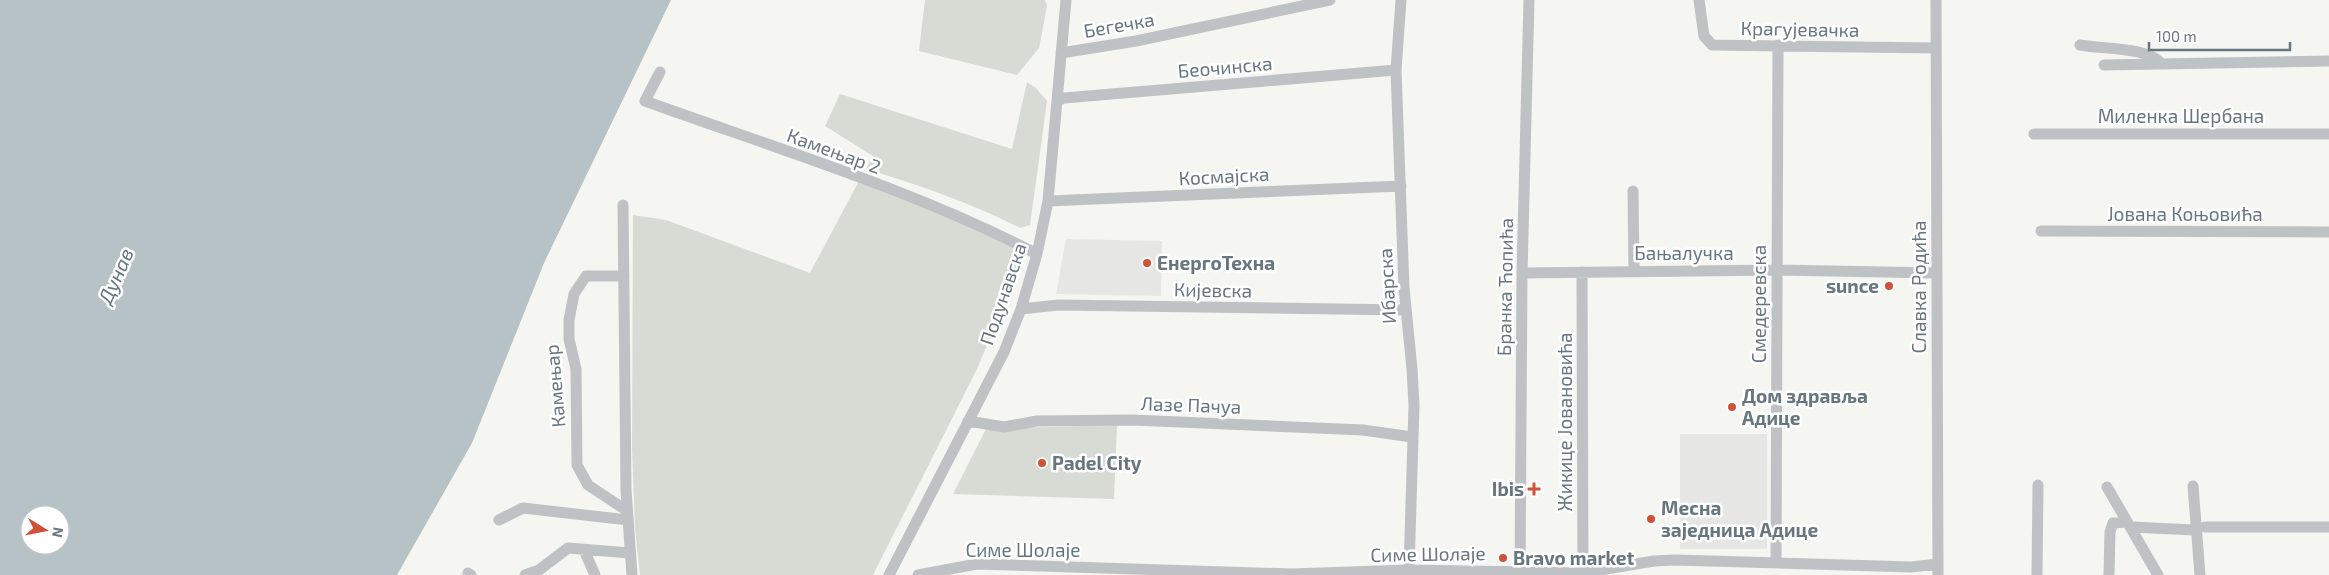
<svg xmlns="http://www.w3.org/2000/svg" width="2329" height="575" font-family="'Exo 2',sans-serif">
<style>
.built{fill:#e6e6e5}
.green{fill:#d7dbd3}
.water{fill:#b6c2c5;fill-rule:evenodd}
.lines{fill:none;stroke-linecap:round;stroke-linejoin:round}
.minor{stroke:#bec2c5;stroke-width:11}
.poi-dot{fill:#cf5238;stroke:#fff;stroke-width:2}
.labels{text-anchor:middle;stroke-width:5;stroke-linejoin:round;paint-order:stroke}
.street-label{font-size:19px;fill:#67767f;stroke:#fff}
.poi-label{font-size:19px;font-weight:bold;fill:#67767f;stroke:#fff;text-anchor:start}
.water-label{font-size:20px;font-style:italic;fill:#63777c;stroke:#fff}
</style>
<rect width="100%" height="100%" fill="#f5f5f2"/>
<path class="built" d="M1066,239L1162,241L1161,296L1056,294Z
M1680,434H1767V549H1680Z"/>
<path class="green" d="M925,0H1045L1047,6L1039,48L1017,75L919,51Z
M1027,82L1036,88L1047,101L1030,225L1020,228C971,203 919,185 866,169L873,156L825,126L840,94L1012,149Z
M860,179L985,231L1020,252L1014,282L977,369L873,575H640L635,529L632,449L633,215L666,220L810,273Z
M1117,425L1114,499L953,494L986,429Z"/>
<path class="water" d="M0,0H671L544,263L472,443L397,575H0ZM30,515H60V545H30Z"/>
<g class="lines">
<path class="minor" d="M1401,0L1396,70L1404,288L1412,369L1414,405L1409,570
M1699,0L1704,36L1712,45L1936,48
M1936,0L1938,575
M2080,45C2100,49 2151,47 2161,64
M1061,53L1136,41L1330,0
M2104,65L2329,61
M660,72L645,101C775,148 914,190 1037,254
M1057,101L1064,98L1396,70
M2034,134H2329
M1633,191L1634,271
M1048,201L1401,186
M623,205L626,490L632,575
M2041,231L2329,232
M1582,272L1583,573
M1522,273L1777,270L1937,273
M624,276H586L574,294L569,320V339L576,369L577,465L588,485L626,510
M1021,309L1058,305L1405,310
M968,421L1004,427L1037,421L1132,420L1363,430L1412,437
M2193,486L2200,575
M2107,487L2158,575
M499,520L523,508L628,520
M2131,527L2195,530
M2205,527H2329
M584,550L595,575
M1776,562L1778,45
M468,573L471,575
M525,575L539,570L568,548L630,553
M889,575L1004,352L1021,309L1037,254L1048,201L1066,0
M918,575L977,564L1291,574L1409,570L1583,573L1654,561L1675,560L1911,567L1938,564
M1520,575L1522,273L1529,0
M2037,575L2038,485
M2109,575L2110,532L2113,523L2127,522"/>
</g>
<g class="poi-dot">
<circle cx="1147" cy="263" r="5"/>
<circle cx="1889" cy="286" r="5"/>
<circle cx="1732" cy="407" r="5"/>
<circle cx="1042" cy="463" r="5"/>
<path d="M1531.5 481.5h5v5h5v5h-5v5h-5v-5h-5v-5h5z"/>
<circle cx="1651" cy="519" r="5"/>
<circle cx="1503" cy="558" r="5"/>
</g>
<g class="labels">
<g class="street-label">
<text transform="translate(1119 25) rotate(-10)" y="7">Бегечка</text>
<text transform="translate(1800 29) rotate(1)" y="7">Крагујевачка</text>
<text transform="translate(1225 67) rotate(-5)" y="7">Беочинска</text>
<text x="2181" y="123">Миленка Шербана</text>
<text transform="translate(834 151) rotate(20)" y="7">Камењар 2</text>
<text transform="translate(1224 176) rotate(-3)" y="7">Космајска</text>
<text x="2185" y="221">Јована Коњовића</text>
<text x="1684" y="260">Бањалучка</text>
<text transform="translate(1387 286) rotate(-93)" y="7">Ибарска</text>
<text transform="translate(1505 287) rotate(-89)" y="7">Бранка Ћопића</text>
<text transform="translate(1919 287) rotate(-90)" y="7">Славка Родића</text>
<text transform="translate(1213 290) rotate(1)" y="7">Кијевска</text>
<text transform="translate(1003 294) rotate(-71)" y="7">Подунавска</text>
<text transform="translate(1759 304) rotate(-90)" y="7">Смедеревска</text>
<text transform="translate(555 386) rotate(-95)" y="7">Камењар</text>
<text transform="translate(1191 405) rotate(2)" y="7">Лазе Пачуа</text>
<text transform="translate(1565 422) rotate(-90)" y="7">Жикице Јовановића</text>
<text x="1023" y="557">Симе Шолаје</text>
<text transform="translate(1428 554) rotate(-1)" y="7">Симе Шолаје</text>
</g>
<g class="poi-label">
<text x="1157" y="270">ЕнергоТехна</text>
<text x="1879" y="293" text-anchor="end">sunce</text>
<text x="1742" y="403">Дом здравља<tspan x="1742" dy="22">Адице</tspan></text>
<text x="1052" y="470">Padel City</text>
<text x="1524" y="496" text-anchor="end">Ibis</text>
<text x="1661" y="515">Месна<tspan x="1661" dy="22">заједница Адице</tspan></text>
<text x="1513" y="565">Bravo market</text>
</g>
<g class="water-label">
<text transform="translate(116 276) rotate(-66)" y="7">Дунав</text>
</g>
</g>
<g transform="translate(45 530) rotate(100)"><circle r="24" fill="#ffffff" stroke="#c2c8cc"/>
<path d="M0-4L9 19L0 12L-9 19Z" fill="#cf5238"/>
<text y="-8" font-size="14" font-weight="bold" text-anchor="middle" fill="#67767f">N</text>
</g>
<path d="M2149 42v8h141v-8" fill="none" stroke="#67767f" stroke-width="2.5"/>
<text x="2156" y="42" font-size="15" fill="#67767f" stroke="#ffffff" stroke-width="4" paint-order="stroke">100 m</text>
</svg>
